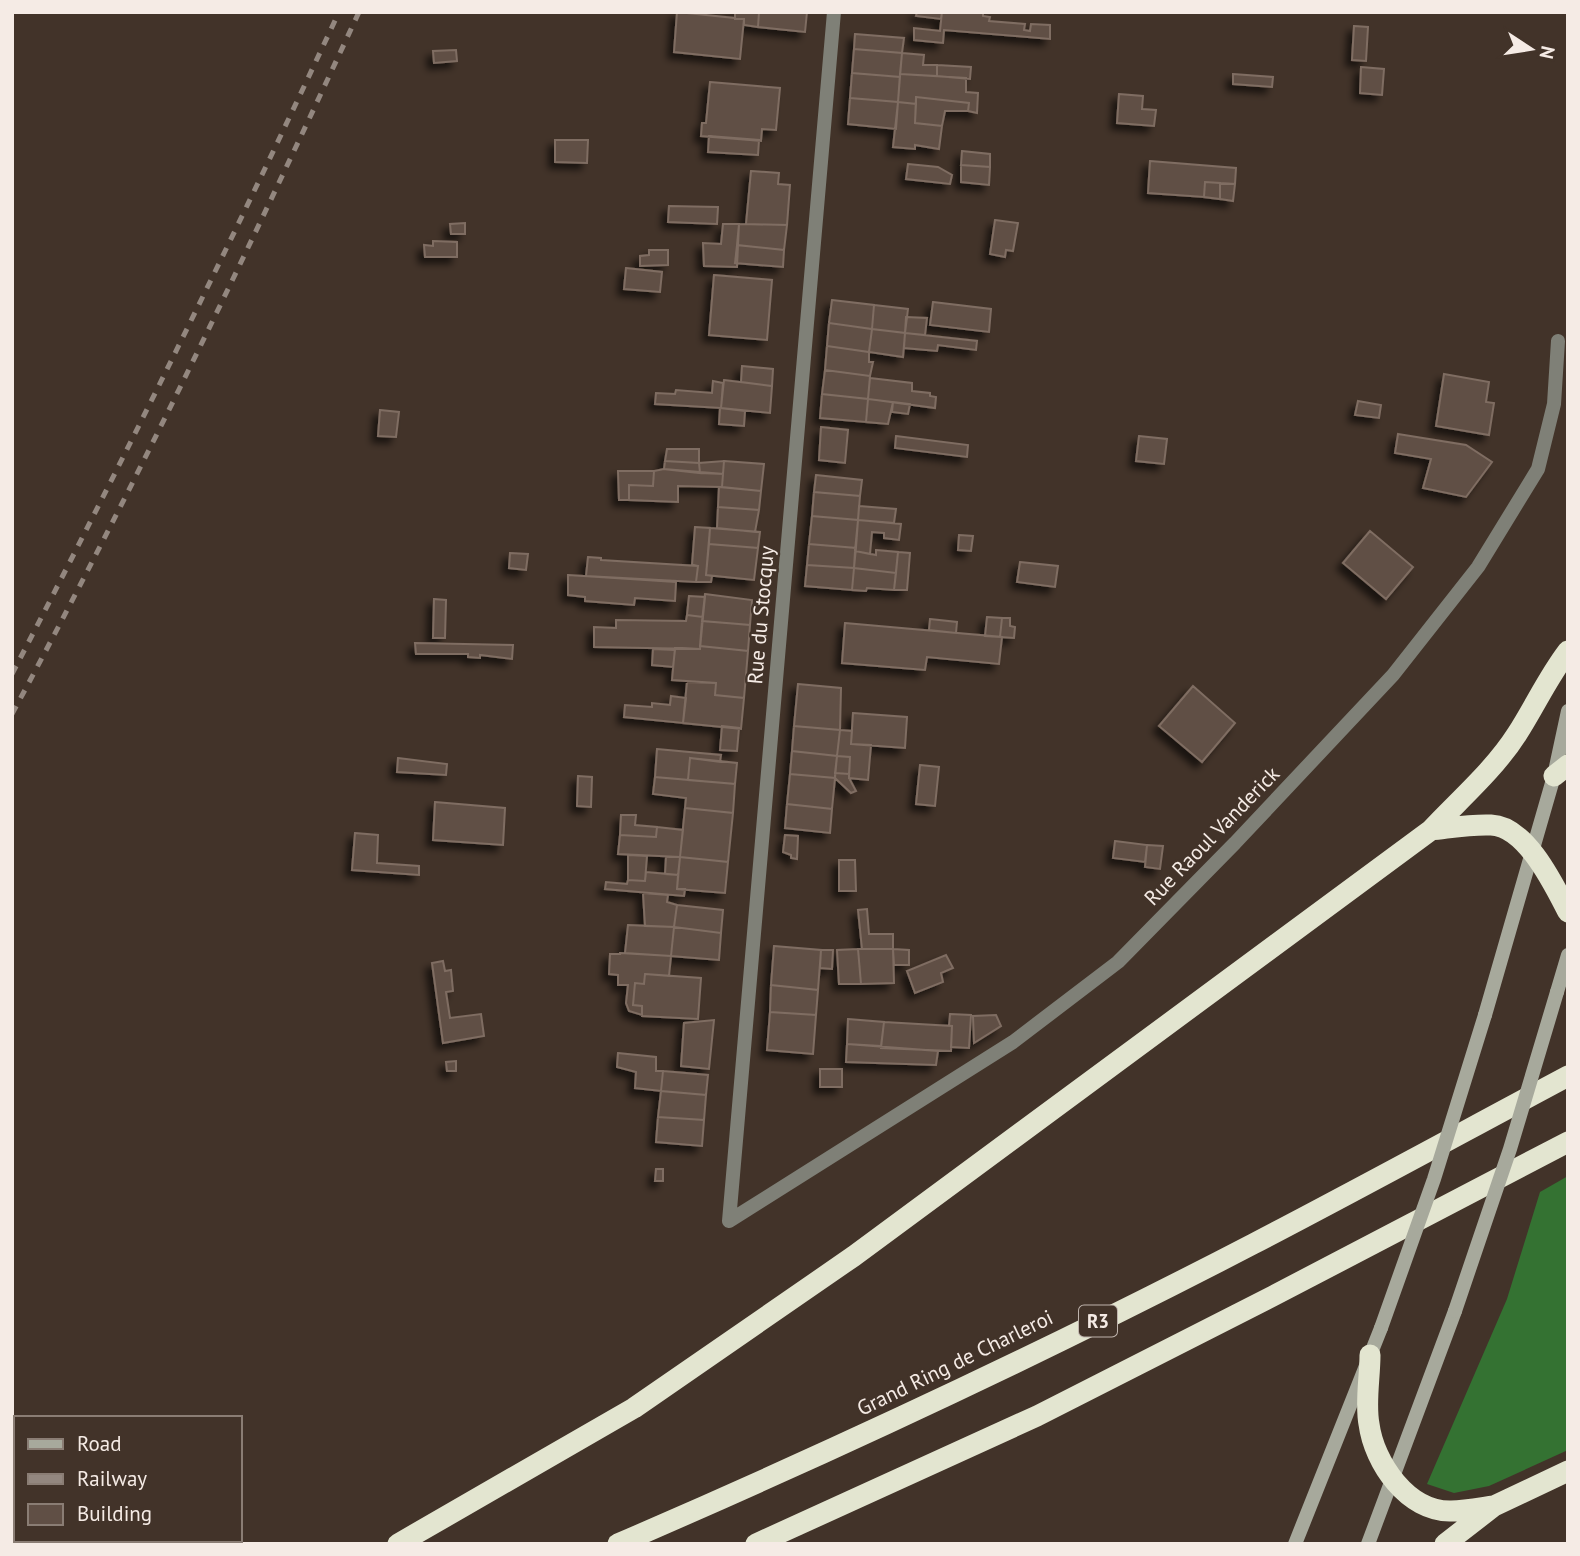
<svg xmlns="http://www.w3.org/2000/svg" width="1580" height="1556" font-family="'PT Sans',sans-serif">
<style>
.forest{fill:#347232}
.building{fill:#604f45;stroke:#7f6d62;stroke-width:2;filter:url(#shadow)}
.lines{fill:none;stroke-linecap:round;stroke-linejoin:round}
.street{stroke:#7f8077;stroke-width:14}
.secondary{stroke:#a7a99c;stroke-width:14}
.highway{stroke:#e3e5d0;stroke-width:21}
.rail{stroke:#93877f;stroke-width:5;stroke-dasharray:9 9;stroke-linecap:butt}
.secondary-bridge{stroke:#a7a99c;stroke-width:14}
.labels{text-anchor:middle;stroke-width:5;stroke-linejoin:round;paint-order:stroke}
.shield{fill:#423329;stroke:#bfb4ad;stroke-width:2}
.shield-label{font-size:19px;font-weight:bold;fill:#f5ebe5}
.street-label{font-size:21px;fill:#f5ebe5;stroke:#423329}
</style>
<defs>
<filter id="shadow"><feDropShadow dx="-6" dy="6" stdDeviation="3.5" flood-color="#0009"/></filter>
</defs>
<rect width="100%" height="100%" fill="#423329"/>
<path class="forest" d="M1568,1176V1450L1489,1486L1454,1493L1427,1484L1507,1299L1540,1192Z"/>
<path class="building" d="M677,12L744,19L740,59L674,52Z
M735,12H759L758,27L744,25V19H735Z
M759,12H807L805,32L758,27Z
M917,12H942L941,19L916,16Z
M942,12H983V16L990,17L989,21L1025,24L1024,30L1030,31L1031,24L1050,25V39L944,30L943,43L914,40V28L940,31Z
M1354,26L1368,27L1366,61L1352,60Z
M855,34L904,38L902,53L854,49Z
M854,49L902,53L900,77L852,73Z
M456,50L457,61L434,63L433,51Z
M902,53L924,55L923,65H937V76L900,74Z
M937,65L971,67L970,79L937,76Z
M1361,67L1384,69L1382,95L1360,93Z
M852,73L900,77L898,102L850,98Z
M900,74L966,78V92L978,93L977,113L968,111L969,103L916,97V104L898,102Z
M1233,74L1273,77L1272,87L1233,84Z
M710,82L780,88L776,130L762,129L761,141L701,136L702,123H706Z
M1119,94L1143,96L1142,109L1156,110L1154,126L1117,123Z
M916,97L969,103L968,111H945L942,126L915,123Z
M850,98L898,102L896,129L848,124Z
M898,102L916,104L915,123L942,126L939,149L915,145V149L893,147Z
M709,136L759,140L758,155L708,152Z
M555,140H588L587,163L555,162Z
M962,151L990,154V167L961,165Z
M1150,161L1236,168L1235,184L1205,182L1204,197L1148,193Z
M908,164L938,167L952,175L950,184L906,179Z
M961,165L990,167L989,185L961,182Z
M751,171L779,173L778,184L790,185L787,225L746,224Z
M1205,182L1220,183V199L1204,197Z
M1220,183L1235,184L1233,201L1220,199Z
M669,206L718,207L717,224L668,222Z
M995,220L1018,223L1013,251L1006,250L1005,257L990,254Z
M465,223V234H451L450,224Z
M723,224H739L737,267L704,266L703,243L721,244Z
M739,224L787,225L784,250L737,245Z
M433,241L457,242V257H425L424,245L433,246Z
M737,245L784,250L783,267L735,263Z
M649,250H668V265L640,266V256L649,255Z
M626,268L662,272L660,292L624,289Z
M714,275L772,280L767,340L709,335Z
M832,300L874,305L872,329L829,323Z
M933,302L991,309L989,332L930,325Z
M874,305L908,309L905,333L872,329Z
M906,317L927,318L925,335L905,333Z
M829,323L872,329L869,352L827,346Z
M872,329L905,333L903,357L869,352Z
M905,333L977,341L976,350L938,345L937,351L904,348Z
M827,346L869,352V362H873L870,376L825,370Z
M742,366L773,369L772,386L741,382Z
M825,370L870,376L868,399L822,394Z
M1444,374L1489,382L1486,402L1494,403L1489,435L1436,426Z
M870,378L912,383V391L930,393V396L936,397L935,408L868,399Z
M724,380L772,386L770,413L721,408Z
M713,381L723,383L721,408L655,404L656,393L675,394L676,390L712,393Z
M822,394L868,399L866,422L820,418Z
M868,399L893,402L888,424L866,422Z
M1358,401L1381,405L1379,418L1355,415Z
M893,402L910,404L908,414L892,412Z
M720,408L745,411L744,426L719,424Z
M380,410L399,412L396,437L378,436Z
M821,427L848,430L845,463L819,460Z
M1398,434L1466,445L1492,462L1466,497L1423,488L1431,459L1395,453Z
M896,436L968,445L967,457L895,448Z
M1139,436L1167,439L1164,464L1136,461Z
M667,449H699V463L665,461Z
M665,461L699,463L700,473L664,469Z
M724,461L764,464L761,491L722,487Z
M724,461L723,474L700,473L699,463Z
M664,469L723,474L722,487L678,486V502L629,500V485L653,486L654,471Z
M618,471H654L653,486L629,485V500H619Z
M816,475L862,480L860,496L814,492Z
M719,487L761,491L759,510L718,507Z
M814,492L860,496L858,520L812,516Z
M859,506L896,509L894,523L858,520Z
M718,507L759,510L755,532L717,528Z
M812,516L858,520L856,548L809,544Z
M858,520L901,524L899,540L884,538V533L872,532L870,554L855,551Z
M695,527L710,528L706,575L712,576L711,582H696L698,566L692,565Z
M710,528L760,532L758,548L709,544Z
M1370,531L1413,567L1386,599L1343,563Z
M959,535L973,536L971,551L958,550Z
M709,544L758,548L754,580L706,575Z
M809,544L856,548L854,568L807,565Z
M876,550L898,552L896,573L854,568L855,551L876,555Z
M898,552L910,553L907,590H894Z
M510,553L528,554L526,570L509,568Z
M588,557L601,558V560L698,566L696,582L586,576Z
M1020,562L1058,566L1055,587L1017,582Z
M807,565L854,568L852,590L805,586Z
M854,568L896,573L894,590L867,588L866,591L852,590Z
M568,575L676,582L675,601L635,598L634,605L585,601V597L568,595Z
M705,594L752,600L750,625L702,621Z
M689,596L705,597L703,617L687,615Z
M434,599L446,600L445,638H433Z
M687,615L703,617L700,649L594,647V627L616,628V620L686,621Z
M987,617L1002,618L1000,637L985,636Z
M1002,618H1010V626L1015,627L1014,638L1000,637Z
M930,619L957,622L956,633L929,630Z
M702,621L750,625L748,651L700,646Z
M845,623L1002,637L999,664L927,657L925,670L842,663Z
M415,643L513,645L512,659L480,655V658L468,657V654H416Z
M700,646L748,651L744,698L715,695L716,683L672,680L675,648L700,649Z
M653,649L675,650L673,667L652,665Z
M687,682L716,683L715,695L744,698L741,729L683,723Z
M798,684L841,688L840,730L794,726Z
M1193,686L1235,723L1202,762L1159,726Z
M671,696L686,698L683,723L624,717L625,705L652,707V703L670,705Z
M853,713L907,717L905,748L851,744Z
M722,726L739,728L737,751L720,750Z
M794,726L840,730L837,756L792,751Z
M840,730L852,731L851,744L871,745L868,780L849,778L850,757L837,756Z
M657,749L721,755L720,762L690,758L688,780L655,777Z
M792,751L837,756L835,778L790,774Z
M837,756L850,757L849,774L835,773Z
M398,758L447,764L446,775L397,772Z
M690,758L737,763L735,784L688,780Z
M920,765L939,767L935,806L916,804Z
M835,773L849,774V778L856,791L851,793L835,778Z
M790,774L835,778L832,809L787,804Z
M578,776L592,777L591,807L577,806Z
M655,777L735,784L733,813L685,808L686,798L653,794Z
M435,802L505,808L503,845L433,840Z
M787,804L832,809L830,833L785,828Z
M685,808L733,813L728,862L680,857Z
M621,815H636L635,825L657,827L656,837L620,835Z
M657,827L683,830L680,857L618,854L620,835L656,837Z
M355,833L378,835L377,863L419,866V875L352,870Z
M785,835L798,836L797,859L791,858V855L783,852Z
M1115,841L1147,845L1145,862L1113,858Z
M1147,845L1163,846L1160,869L1145,867Z
M628,855L647,856L645,881L628,880Z
M666,857H680L678,875L665,874Z
M680,857L728,862L725,893L677,889Z
M839,860H855L856,891H839Z
M646,872L678,875L677,889H685L684,896L605,889L606,882L627,884L628,880L645,881Z
M643,893L668,895L667,902L677,905L674,927L645,926Z
M677,905L723,910L721,933L674,927Z
M867,909L869,934H893V949H862L858,910Z
M628,925L674,927L671,956L625,953Z
M674,927L721,933L719,960L671,956Z
M774,946L821,950L818,990L771,985Z
M858,949L861,984H839L837,950Z
M858,949H893L894,983L861,984Z
M893,949L909,950V965H894Z
M821,950H833L832,969L820,968Z
M620,953L671,956L669,976L645,974L644,984L635,983L633,1005L642,1006V1015L629,1011L626,1003L628,985H618V975L609,974L610,954H620Z
M946,955L953,968L941,973L943,982L915,993L907,971Z
M443,961L445,971L451,970L453,991L446,992L450,1018L481,1014L484,1036L443,1043L432,963Z
M645,974L701,978L698,1019L642,1016V1006L633,1005L635,983L644,984Z
M771,985L818,990L816,1015L770,1012Z
M770,1012L816,1015L813,1054L767,1050Z
M950,1014L971,1015L969,1048L951,1047L952,1026H949Z
M996,1015L1001,1026L974,1043L973,1016Z
M848,1019L884,1022L881,1046L847,1044Z
M714,1020L709,1069L681,1066L684,1023Z
M884,1022L952,1026L951,1051L881,1048Z
M847,1044L938,1051L936,1065L846,1062Z
M618,1053L656,1057V1071H663L661,1091L635,1088L636,1072L617,1067Z
M456,1061V1071H447L446,1062Z
M820,1069H842V1087H820Z
M663,1071L708,1075L706,1095L661,1091Z
M661,1091L706,1095L704,1120L658,1117Z
M658,1117L704,1120L702,1146L656,1142Z
M656,1169H663V1181H655Z"/>
<g class="lines">
<path class="street" d="M729,1221L1013,1042L1118,962L1235,843L1393,675L1478,567L1538,469L1554,404L1558,341
M729,1221L834,12"/>
<path class="secondary" d="M1557,992L1568,955
M1485,1015L1554,776L1568,711
M1295,1544L1381,1328
M1368,1544L1455,1311"/>
<path class="highway" d="M1554,776L1568,765
M1431,830C1450,828 1471,824 1491,825C1526,826 1554,885 1568,912
M1370,1355C1370,1377 1365,1403 1369,1424C1374,1463 1408,1512 1451,1511C1465,1511 1480,1508 1494,1506
M398,1544L634,1408L854,1256L1431,830C1460,799 1494,770 1517,734C1535,706 1548,677 1568,651
M618,1544C833,1451 1045,1352 1253,1244C1359,1189 1463,1132 1568,1076
M756,1544L1037,1416L1273,1296L1568,1142
M1445,1544L1494,1506L1568,1471"/>
<path class="rail" d="M12,674C126,455 235,235 339,12
M12,714C136,484 249,249 359,12"/>
<path class="secondary-bridge" d="M1455,1311L1510,1149L1557,992
M1381,1328L1434,1179L1485,1015"/>
</g>
<g class="labels">
<rect class="shield" x="1079" y="1305.5" width="38" height="31" rx="5"/>
<g class="shield-label">
<text x="1098" y="1328">R3</text>
</g>
<g class="street-label">
<text transform="translate(761 615) rotate(-85)" y="7">Rue du Stocquy</text>
<text transform="translate(1212 836) rotate(-46)" y="7">Rue Raoul Vanderick</text>
<text transform="translate(955 1363) rotate(-26)" y="7">Grand Ring de Charleroi</text>
</g>
</g>
<rect width="1580" height="1556" fill="none" stroke="#f5ebe5" stroke-width="28"/>
<rect x="14" y="1416" width="228" height="126" fill="#423329" stroke="#8a7d74" stroke-width="2"/>
<rect x="28" y="1439" width="35" height="10" fill="#a7a99c" stroke="#8a7d74" stroke-width="2"/>
<text x="77" y="1451" font-size="21" fill="#f5ebe5">Road</text>
<rect x="28" y="1474" width="35" height="10" fill="#93877f" stroke="#8a7d74" stroke-width="2"/>
<text x="77" y="1486" font-size="21" fill="#f5ebe5">Railway</text>
<rect x="28" y="1504" width="35" height="21" fill="#604f45" stroke="#8a7d74" stroke-width="2"/>
<text x="77" y="1521" font-size="21" fill="#f5ebe5">Building</text>
<g transform="translate(1531 49) rotate(102)" stroke="#423329" stroke-width="5" paint-order="stroke">
<path d="M0-5L12 26L0 18L-12 26Z" fill="#f5ebe5"/>
<text y="-10" font-size="19" font-weight="bold" text-anchor="middle" fill="#f5ebe5">N</text>
</g>
</svg>
